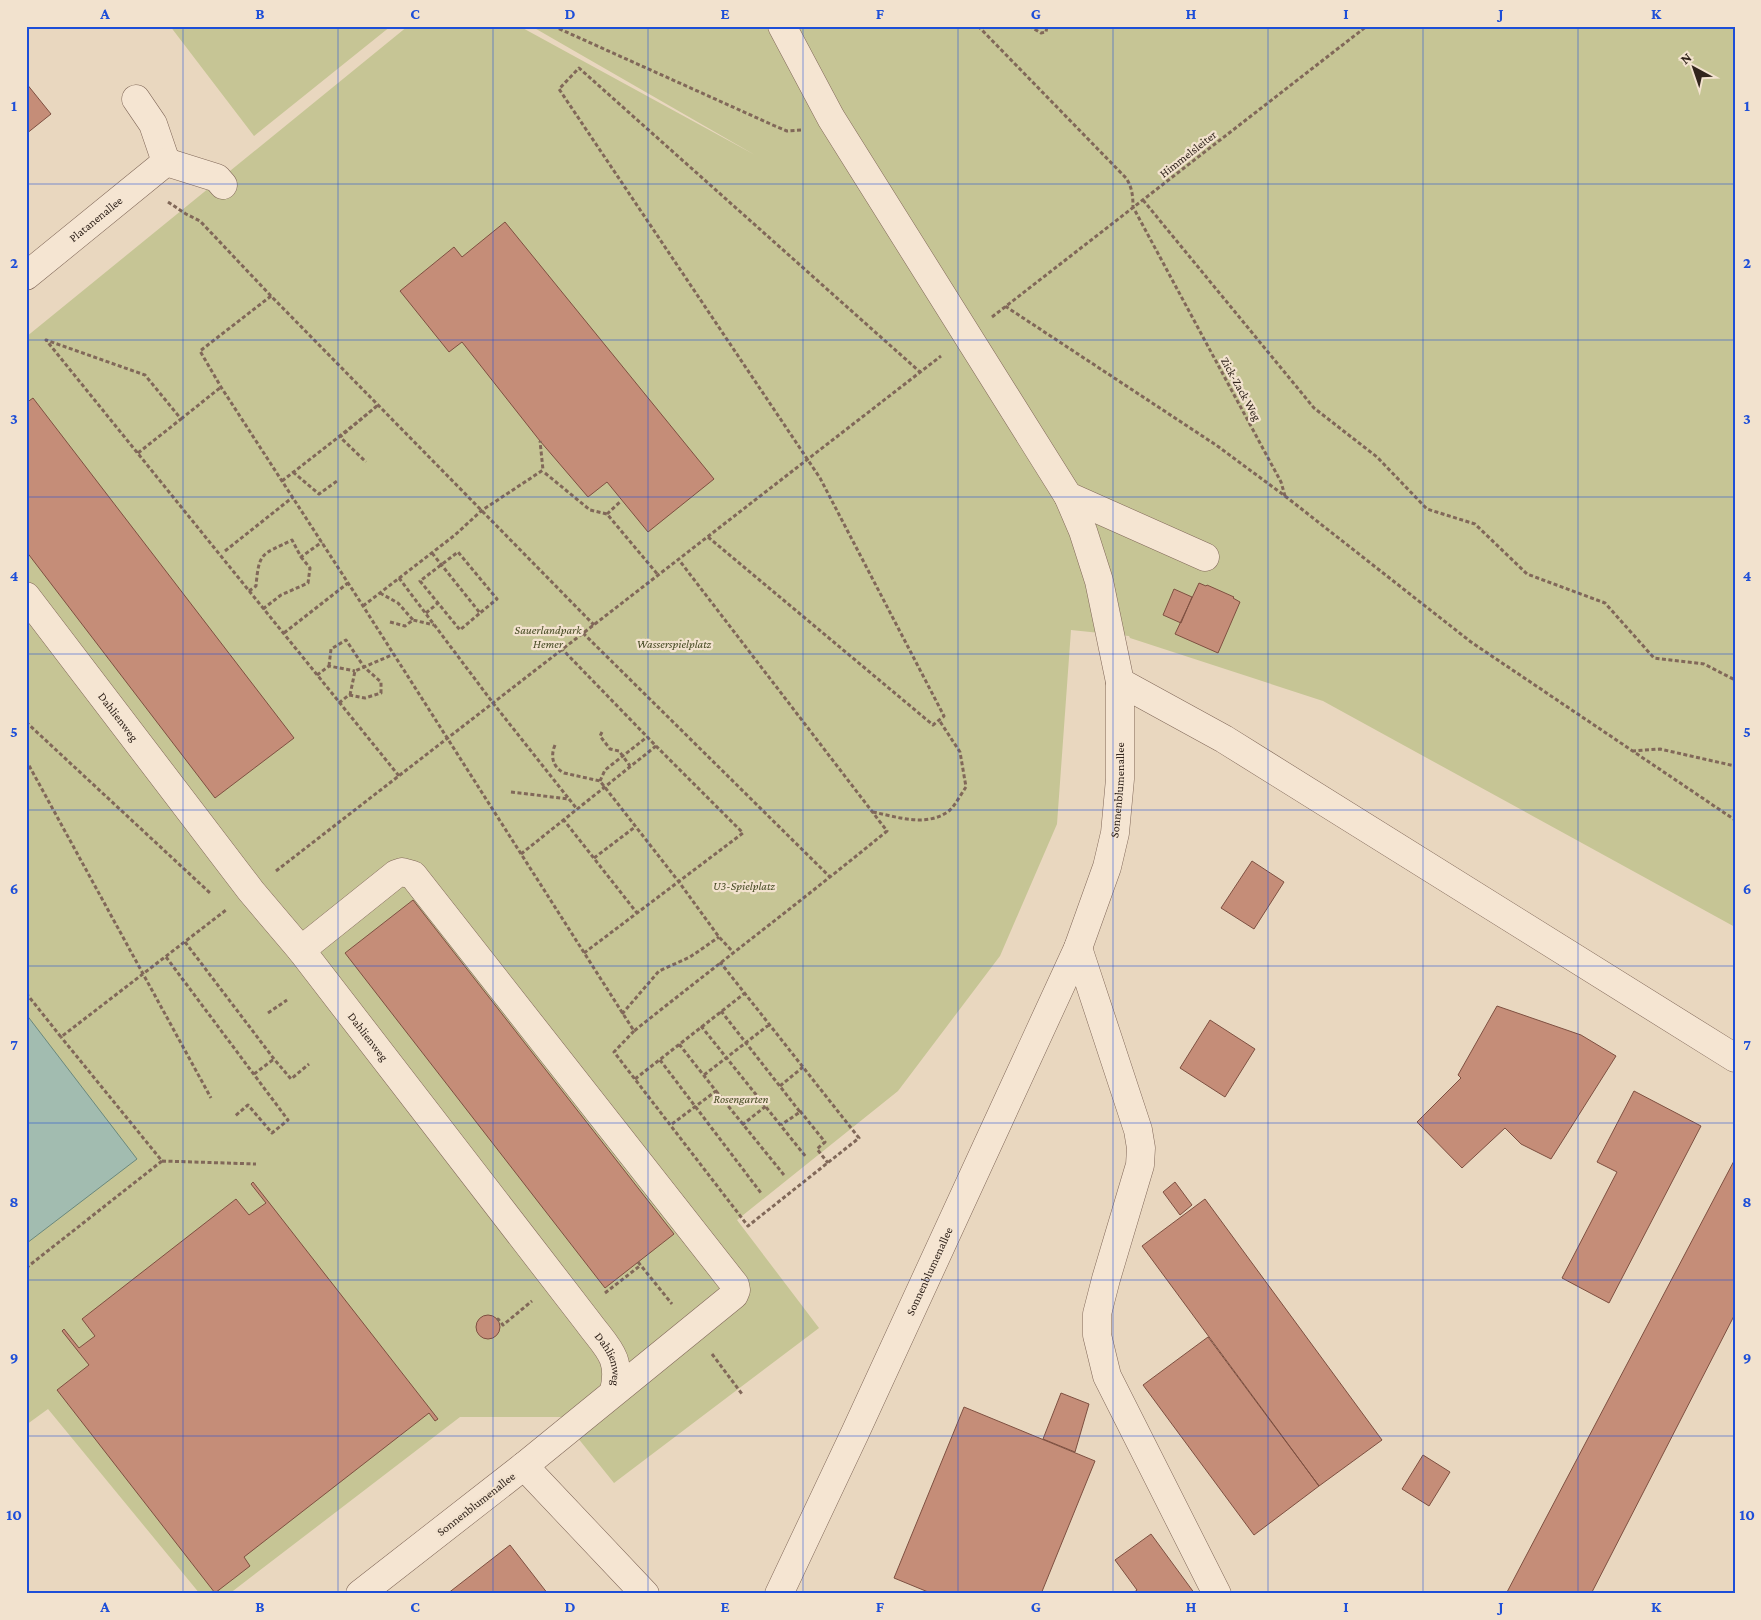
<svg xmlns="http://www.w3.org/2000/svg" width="1761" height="1620" font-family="'Crimson Pro',serif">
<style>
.green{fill:#c6c595}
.water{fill:#a2bcb0;stroke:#6a887d}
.building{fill:#c58d78;stroke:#7e5041}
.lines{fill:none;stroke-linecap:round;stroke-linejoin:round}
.minor-casing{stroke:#816859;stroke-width:29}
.path{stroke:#816859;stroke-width:3;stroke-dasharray:4 2.5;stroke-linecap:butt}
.minor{stroke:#f5e5d2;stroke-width:28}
.grid{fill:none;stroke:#1d4ed8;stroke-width:1;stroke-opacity:0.55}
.labels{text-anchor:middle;stroke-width:4.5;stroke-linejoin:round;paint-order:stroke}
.street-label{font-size:12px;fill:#31241c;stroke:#f2e2ce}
.park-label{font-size:12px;font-style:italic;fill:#484c25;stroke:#f2e2ce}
.neatline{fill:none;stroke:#1d4ed8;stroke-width:2}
.grid-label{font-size:16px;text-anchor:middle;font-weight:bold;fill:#1d4ed8}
</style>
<rect width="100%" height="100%" fill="#e9d7bf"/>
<path class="green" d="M170,26H391L254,136Z
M408,26H519L755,155L531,26H1735V927L1323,701L1130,638L1129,636L1071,630L1057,824L1000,956L898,1091L737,1220L819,1328L614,1483L561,1417H460L229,1594H200L48,1409L26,1425V337Z"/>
<path class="water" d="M26,1014L137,1159L27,1243L26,1241Z"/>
<path class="building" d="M26,83L51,114L26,134Z
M505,222L714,479L648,532L607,482L588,497L540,441L462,342L449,352L400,291L454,247L462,257Z
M33,398L294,738L215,798L26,551V403Z
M1199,583L1206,586L1207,585L1234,597L1233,598L1240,602L1218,653L1175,634Z
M1174,589L1192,597L1181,623L1163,615Z
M1252,861L1284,882L1254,929L1221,908Z
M413,900L674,1234L605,1288L345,953Z
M1497,1006L1581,1035L1616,1056L1551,1159L1521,1144L1505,1128L1462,1168L1417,1122L1461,1078L1458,1075Z
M1210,1020L1255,1049L1225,1097L1180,1068Z
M1634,1091L1701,1126L1609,1303L1562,1278L1617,1172L1597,1162Z
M1735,1159V1314L1591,1594H1506Z
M253,1182L438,1419L435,1421L429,1413L244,1557L250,1566L215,1593L57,1390L89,1365L62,1331L64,1329L79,1348L95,1336L82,1319L236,1199L249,1215L266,1203L251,1184Z
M1175,1182L1192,1205L1180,1215L1163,1192Z
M1205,1199L1382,1440L1319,1486L1142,1246Z
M476 1327a12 12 0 1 1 24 0a12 12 0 1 1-24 0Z
M1208,1337L1319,1486L1254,1535L1143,1385Z
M1061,1393L1089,1404L1075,1452L1043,1439Z
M964,1407L1095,1461L1041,1594H933L894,1578Z
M1423,1455L1450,1472L1429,1506L1402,1489Z
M1151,1534L1195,1594H1132L1137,1590L1115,1560Z
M510,1545L548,1594H447Z"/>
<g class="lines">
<defs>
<g id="minor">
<path d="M136,99L153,124L166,162"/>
<path d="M166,162L217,178L223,185"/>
<path id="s1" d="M26,276L166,162"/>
<path d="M1068,496L1205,557"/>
<path id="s2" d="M26,596L251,891L301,950L588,1322C607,1348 622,1357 614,1391"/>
<path d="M1120,682L1224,739L1735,1058"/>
<path d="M1078,948L1138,1130L1141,1148L1140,1165L1106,1279L1097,1314V1335L1107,1376L1217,1594"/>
<path d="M301,950L396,874L402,872L413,875L735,1285L736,1290L734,1295L524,1466L360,1594"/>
<path d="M524,1466L645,1594"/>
<path id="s3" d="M779,1594L855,1433L1078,948L1107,867L1115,833L1120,779V682L1099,581L1083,531L1068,496L831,118L782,26"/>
</g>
</defs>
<use href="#minor" class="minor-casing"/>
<path class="path" d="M553,26L775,126L787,131L801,130
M978,26L1126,178C1132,187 1133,196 1133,207L1281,482L1285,496L1216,445L1005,306
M1029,26L1041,33L1046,32L1047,26
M1143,200L1314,408L1377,457L1427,509L1475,524L1527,574L1605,603L1654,658L1704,664L1735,680
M168,202L186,214L200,221L271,296L594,625
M271,296L200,351L221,387L363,606L634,1031C718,964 804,899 887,831L679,560
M992,317L1367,26
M181,419L221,387
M138,453L181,419L145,375L46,340L399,776
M293,472L319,494L337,481
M545,473L590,510L607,514L659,576
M282,481C314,456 347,431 378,405L340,437L366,462
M1285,496L1471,642L1735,820
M607,514L621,501
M708,537L933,725L944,716L820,478L559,89L579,68L920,372
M225,551L293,497
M432,553C448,573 464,593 480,613L460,630L420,581L458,552L497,599L480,613
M399,578L493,703L569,799
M249,591L256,586C259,551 262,555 292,540L301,557L322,542
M380,593L398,603L413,620
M363,606L455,535L481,511L543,470L540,441
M263,609L281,595L308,583L310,568L301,557
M426,613L438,603
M390,622L405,626L413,620L434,625
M284,633L348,583
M583,633L830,877
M329,666L331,649L346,640L364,667L355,671L350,695
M317,675L329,666L355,671
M339,703L349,695L365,698L381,693V682L364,667L394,654
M26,722L210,893
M602,732L600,736L610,749L619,751L630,766
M555,745C550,757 553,767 564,773L600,781L679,882L719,937L733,952
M1632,751L1660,749L1735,766
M26,760L211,1098
M600,781L605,770L647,737
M511,792L569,799L577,809
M873,812C897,817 928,828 950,810C956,804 961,794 966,787L960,752L939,720
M563,819L637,913
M521,854L656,746L563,650
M594,858L635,827
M276,871L941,356
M185,942L274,1059L291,1079L309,1064
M584,953L743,833L656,746
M166,957L288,1120L272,1133L248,1105L235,1116
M26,993L61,1037L226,910
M721,1011L800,1112L781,1125
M268,1013L287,1000
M622,1014L659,971L690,957L719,937
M701,1026L806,1157
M634,1031L614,1052L748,1226L859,1138L720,962
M660,1060L761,1193
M254,1074L274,1059
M704,1075L770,1024
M635,1079L745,993
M780,1086L803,1067
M716,1091L784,1175
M800,1111L825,1142L817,1149L828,1163
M672,1124L716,1091L679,1044
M742,1125L766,1106
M162,1161L256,1164
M638,1262L672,1304
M26,1268L162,1161L61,1037
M605,1293L641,1265
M497,1320L498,1319L503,1325L532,1301
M712,1354L742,1394"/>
<use href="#minor" class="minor"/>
</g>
<path class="grid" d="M183,26V1594M338,26V1594M493,26V1594M648,26V1594M803,26V1594M958,26V1594M1113,26V1594M1268,26V1594M1423,26V1594M1578,26V1594M26,184H1735M26,340H1735M26,497H1735M26,654H1735M26,810H1735M26,966H1735M26,1123H1735M26,1280H1735M26,1436H1735"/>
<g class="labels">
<g class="street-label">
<text transform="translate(1188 154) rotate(-38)" y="4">Himmelsleiter</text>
<text dy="4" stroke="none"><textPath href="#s1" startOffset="90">Platanenallee</textPath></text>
<text transform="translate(1241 389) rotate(61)" y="4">Zick-Zack Weg</text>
<text dy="4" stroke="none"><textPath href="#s2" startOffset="152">Dahlienweg</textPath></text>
<text dy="4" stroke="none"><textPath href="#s3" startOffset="876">Sonnenblumenallee</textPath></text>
<text dy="4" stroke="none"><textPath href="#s2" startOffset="558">Dahlienweg</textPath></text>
<text dy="4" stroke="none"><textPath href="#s3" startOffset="356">Sonnenblumenallee</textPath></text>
<text dy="4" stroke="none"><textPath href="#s2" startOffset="962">Dahlienweg</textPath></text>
<text transform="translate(476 1504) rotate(-38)" y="4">Sonnenblumenallee</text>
</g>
<g class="park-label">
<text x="548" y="634">Sauerlandpark<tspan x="548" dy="14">Hemer</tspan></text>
<text x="674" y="648">Wasserspielplatz</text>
<text x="744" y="890">U3-Spielplatz</text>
<text x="741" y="1103">Rosengarten</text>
</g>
</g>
<rect width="1761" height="1620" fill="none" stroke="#f2e2ce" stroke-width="55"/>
<g transform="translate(1694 68) rotate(320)" stroke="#f2e2ce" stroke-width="4" paint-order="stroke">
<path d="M0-4L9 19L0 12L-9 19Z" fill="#31241c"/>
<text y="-8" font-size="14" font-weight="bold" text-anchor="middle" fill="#31241c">N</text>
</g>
<rect x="28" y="28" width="1706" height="1564" class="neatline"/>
<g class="grid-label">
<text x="105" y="19">A</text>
<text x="260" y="19">B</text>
<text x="415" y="19">C</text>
<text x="570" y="19">D</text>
<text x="725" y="19">E</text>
<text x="880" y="19">F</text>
<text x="1036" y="19">G</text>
<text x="1191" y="19">H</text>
<text x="1346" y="19">I</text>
<text x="1501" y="19">J</text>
<text x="1656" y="19">K</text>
<text x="14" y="111">1</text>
<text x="1747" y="111">1</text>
<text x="14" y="268">2</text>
<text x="1747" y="268">2</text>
<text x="14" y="424">3</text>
<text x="1747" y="424">3</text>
<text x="14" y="581">4</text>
<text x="1747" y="581">4</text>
<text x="14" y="737">5</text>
<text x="1747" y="737">5</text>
<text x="14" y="894">6</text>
<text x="1747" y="894">6</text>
<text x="14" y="1050">7</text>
<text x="1747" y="1050">7</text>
<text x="14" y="1207">8</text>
<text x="1747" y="1207">8</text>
<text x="14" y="1363">9</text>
<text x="1747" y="1363">9</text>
<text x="14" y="1520">10</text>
<text x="1747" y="1520">10</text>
<text x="105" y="1612">A</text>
<text x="260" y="1612">B</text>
<text x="415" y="1612">C</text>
<text x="570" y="1612">D</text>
<text x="725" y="1612">E</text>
<text x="880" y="1612">F</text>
<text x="1036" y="1612">G</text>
<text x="1191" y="1612">H</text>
<text x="1346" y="1612">I</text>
<text x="1501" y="1612">J</text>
<text x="1656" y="1612">K</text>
</g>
</svg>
